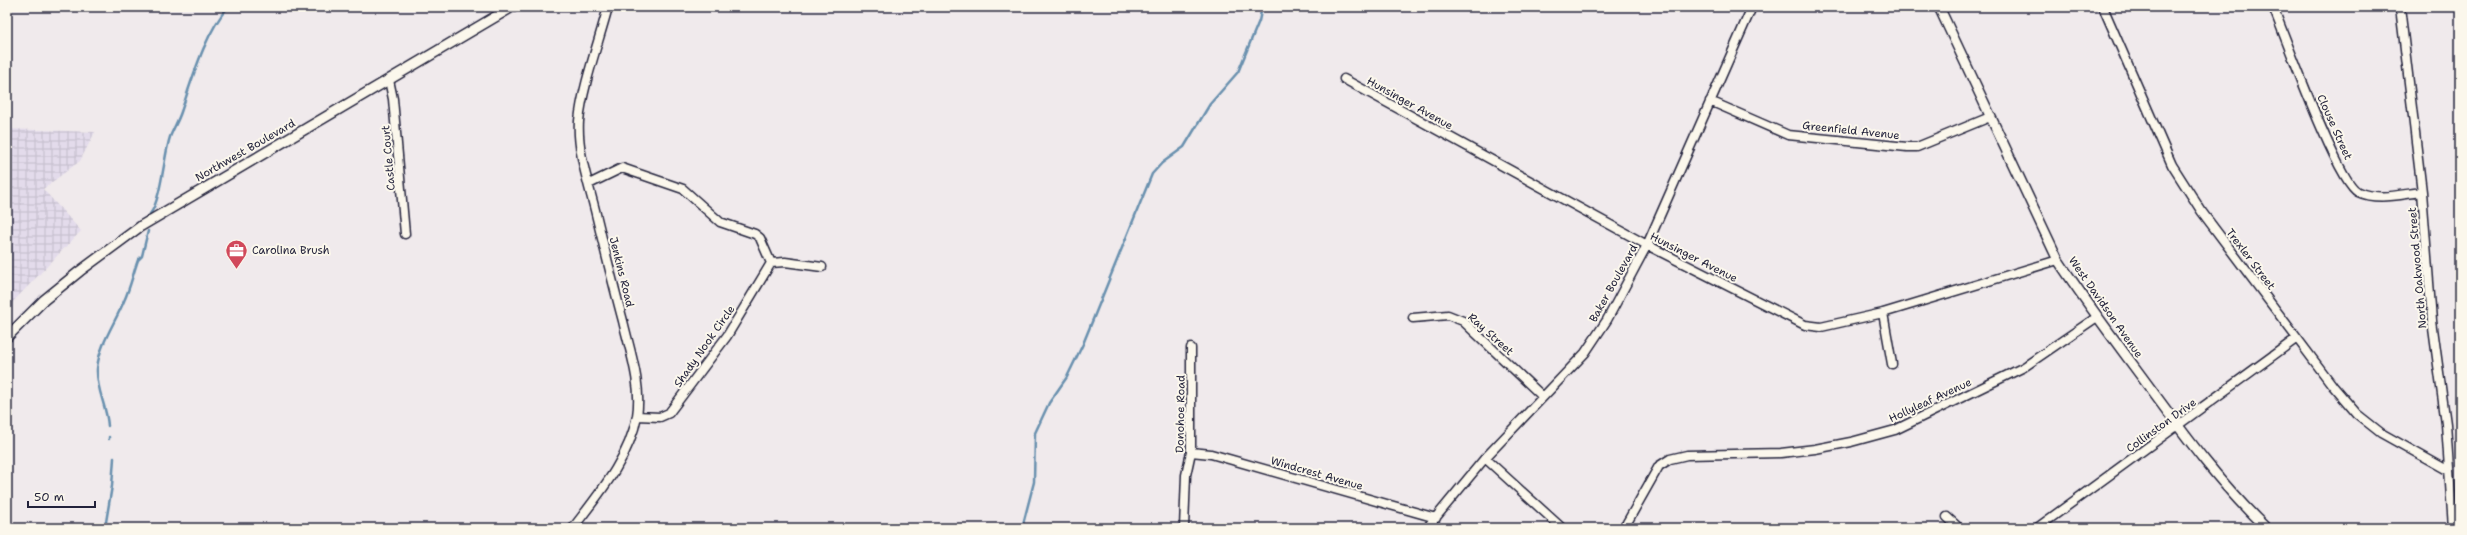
<svg xmlns="http://www.w3.org/2000/svg" width="2467" height="535" font-family="'Shantell Sans',sans-serif">
<style>
.industrial{fill:url(#industrial-grid)}
.lines{fill:none;stroke-linecap:round;stroke-linejoin:round}
.stream{stroke:#6990ae;stroke-width:2.5}
.minor-casing{stroke:#22223b;stroke-width:11}
.tertiary-casing{stroke:#22223b;stroke-width:12}
.minor{stroke:#fbf7ec;stroke-width:8}
.tertiary{stroke:#fbf7ec;stroke-width:9}
.labels{text-anchor:middle;stroke-width:4;stroke-linejoin:round;paint-order:stroke}
.street-label{font-size:11px;fill:#22223b;stroke:#fbf7ec}
.poi-label{font-size:11px;fill:#22223b;stroke:#fbf7ec;text-anchor:start}
</style>
<defs>
<pattern id="industrial-grid" width="8" height="8" patternUnits="userSpaceOnUse"><rect width="8" height="8" fill="#e3dbeb"/><path d="M0 4h8M4 0v8" fill="none" stroke="#c2bcca"/></pattern>
</defs>
<rect width="100%" height="100%" fill="#f0eaec"/>
<filter id="ink" filterUnits="userSpaceOnUse"><feTurbulence type="fractalNoise" baseFrequency=".025" numOctaves="2"/><feDisplacementMap in="SourceGraphic" scale="8" xChannelSelector="R" yChannelSelector="G"/><feConvolveMatrix kernelMatrix="1 2 1 2 8 2 1 2 1" color-interpolation-filters="sRGB"/></filter>
<g filter="url(#ink)">
<path class="industrial" d="M7,129L95,132L80,161L43,189L81,231L7,308Z"/>
<g class="lines">
<path class="stream" d="M150,214C161,201 164,155 170,137C173,129 178,121 181,112C192,80 205,33 228,7
M108,426C107,407 96,389 97,369C99,345 115,323 124,301C130,288 133,274 138,260L142,256L148,231
M109,437V439
M105,528L112,486L114,458
M1022,528L1034,482L1035,433L1049,403L1067,377L1083,344L1152,174L1162,163L1184,147L1210,104L1238,72L1259,21L1262,7"/>
<defs>
<path id="minor" d="M2103,7L2172,165L2202,212L2333,386L2357,414L2381,433L2449,471
M2273,7C2285,36 2338,183 2358,192C2377,201 2402,194 2422,192
M2400,7L2422,192L2432,321L2446,424L2453,528
M1344,79L1647,245L1805,325L1821,327L1883,313L2058,260
M389,80L393,99L405,234
M1710,101L1788,135L1907,147H1917L1990,117
M589,184L622,168L683,189L720,222L755,234L760,238L771,263
M1883,313L1892,364
M1413,318L1448,315L1463,321L1542,396
M637,416L660,417L669,413L727,336L771,263L785,262L822,267
M1191,452L1211,454L1436,518
M1485,458L1562,528
M1947,517L1959,528
M573,528C598,495 629,459 637,416C642,385 630,351 623,321C613,284 604,247 595,210C588,182 577,150 579,121C582,88 599,41 608,7
M1184,528L1186,475L1191,452V348
M1427,528L1485,458L1585,353L1607,320L1647,245L1752,7
M1624,528L1659,466L1670,459L1687,455L1781,453L1815,449L1851,442L1895,430L2024,367L2097,317
M2037,528L2297,338"/>
<path id="tertiary" d="M1939,7L2058,260C2087,304 2119,346 2150,388C2186,437 2222,486 2266,528
M7,337L44,300L80,271L141,226L512,7"/>
</defs>
<use href="#minor" class="minor-casing"/>
<use href="#tertiary" class="tertiary-casing"/>
<use href="#minor" class="minor"/>
<use href="#tertiary" class="tertiary"/>
</g>
</g>
<defs>
<symbol id="office-pin" viewBox="-11 -11 22 30"><path d="M0 17L-7.5 6A9.5 9.5 0 1 1 7.5 6Z" fill="#d1495b" stroke="#fbf7ec"/><path d="M-6-3h4V-5.5h4V-3h4V5H-6ZM-1-4.5V-3h2v-1.5ZM-6 0V1H6V0Z" fill="#fff"/></symbol>
</defs>
<g fill-rule="evenodd">
<use href="#office-pin" x="224" y="238" width="25" height="34"/>
</g>
<g class="labels">
<g class="street-label">
<text transform="translate(1410 103) rotate(29)" y="4">Hunsinger Avenue</text>
<text transform="translate(2335 127) rotate(66)" y="4">Clouse Street</text>
<text transform="translate(1851 130) rotate(6)" y="4">Greenfield Avenue</text>
<text transform="translate(245 150) rotate(-30)" y="4">Northwest Boulevard</text>
<text transform="translate(388 158) rotate(-95)" y="4">Castle Court</text>
<text transform="translate(1694 257) rotate(27)" y="4">Hunsinger Avenue</text>
<text transform="translate(2251 259) rotate(53)" y="4">Trexler Street</text>
<text transform="translate(2417 268) rotate(-95)" y="4">North Oakwood Street</text>
<text transform="translate(622 272) rotate(76)" y="4">Jenkins Road</text>
<text transform="translate(1613 283) rotate(-61)" y="4">Baker Boulevard</text>
<text transform="translate(2106 307) rotate(55)" y="4">West Davidson Avenue</text>
<text transform="translate(1491 334) rotate(42)" y="4">Ray Street</text>
<text transform="translate(704 346) rotate(-55)" y="4">Shady Nook Circle</text>
<text transform="translate(1930 400) rotate(-25)" y="4">Hollyleaf Avenue</text>
<text transform="translate(1180 414) rotate(-89)" y="4">Donohoe Road</text>
<text transform="translate(2161 425) rotate(-36)" y="4">Collinston Drive</text>
<text transform="translate(1317 473) rotate(16)" y="4">Windcrest Avenue</text>
</g>
<g class="poi-label">
<text x="252" y="254">Carolina Brush</text>
</g>
</g>
<rect width="2467" height="535" fill="none" stroke="#fbf7ec" stroke-width="24"/>
<rect x="12" y="12" width="2443" height="511" fill="none" stroke="#22223b" stroke-width="1.5" filter="url(#ink)"/>
<path d="M28 501v6h67v-6" fill="none" stroke="#22223b" stroke-width="2"/>
<text x="34" y="501" font-size="12" fill="#22223b" stroke="#fbf7ec" stroke-width="3" paint-order="stroke">50 m</text>
</svg>
